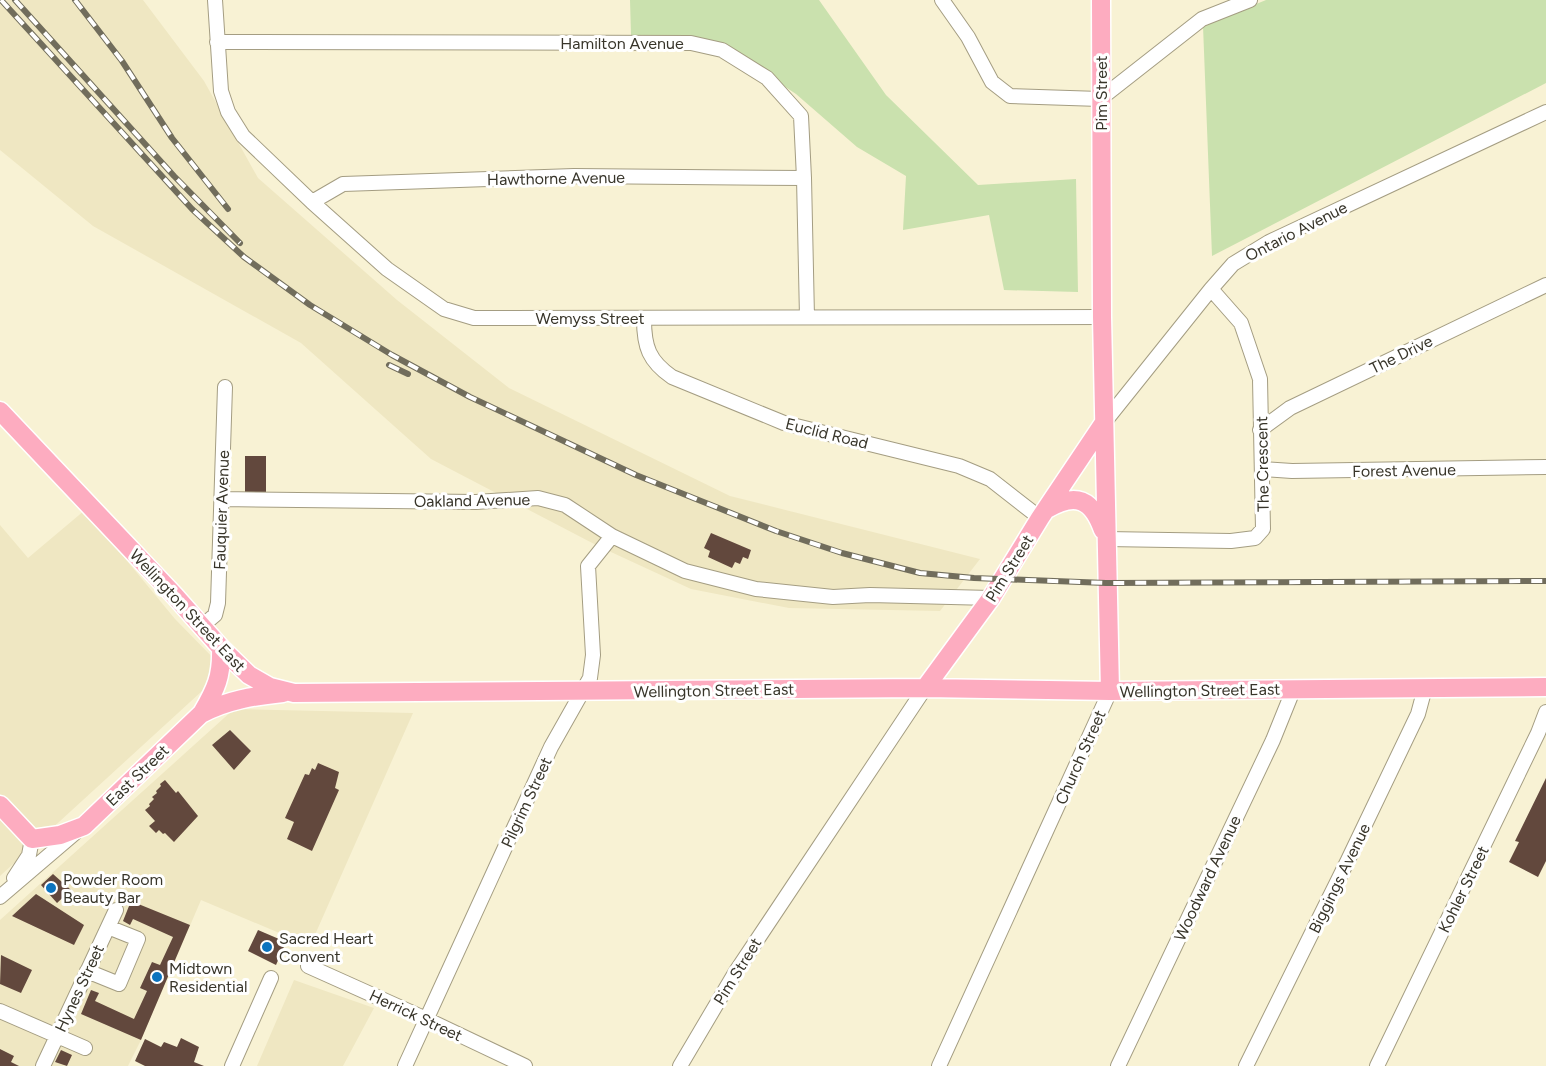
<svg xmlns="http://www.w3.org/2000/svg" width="1546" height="1066" font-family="Figtree,sans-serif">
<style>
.built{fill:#efe7c2}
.green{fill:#cae1ae}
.building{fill:#62483d}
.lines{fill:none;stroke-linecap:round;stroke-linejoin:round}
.minor-casing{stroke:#a49d82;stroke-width:16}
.major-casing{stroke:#fff;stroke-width:21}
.minor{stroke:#fff;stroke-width:14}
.major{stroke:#fdacc0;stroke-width:18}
.rail-casing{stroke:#716d5c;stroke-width:6}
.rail{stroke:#fff;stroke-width:4;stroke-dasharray:11;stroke-linecap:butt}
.poi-dot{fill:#0c73be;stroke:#fff;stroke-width:2}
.labels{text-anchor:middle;stroke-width:6;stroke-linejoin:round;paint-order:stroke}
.street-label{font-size:16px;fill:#38352a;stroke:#fff}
.poi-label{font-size:16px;fill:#38352a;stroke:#fff;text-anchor:start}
</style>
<rect width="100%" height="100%" fill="#f8f2d4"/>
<path class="built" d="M0,0H143L204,81L258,178L397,300L509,388L730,496L980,559L940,611L789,608L691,589L598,546L431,459L301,343L93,226L0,150Z
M85,510L175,619L225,670L0,876V525L28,558Z
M234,709L413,713L310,946L201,900L141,1040L128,1066H0V920Z
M294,980L374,1008L343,1066H257Z"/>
<path class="green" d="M630,0H819L886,95L978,185L1076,179L1078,292L1004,290L989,215L903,230L906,176L857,147L796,94L716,41L631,35Z
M1266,0H1546V83L1212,256L1203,26Z"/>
<path class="building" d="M245,456H266V493L245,494Z
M711,533L751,550L748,559L743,557L740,564L735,562L732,568L708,557L710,551L704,548Z
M230,730L251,751L234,770L212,745Z
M318,763L339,772L335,788L339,790L312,851L287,839L294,822L285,818L305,774L309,775L312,768L315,770Z
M1546,778V861L1538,877L1509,862L1519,842L1515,841Z
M165,780L176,793L178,791L198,816L174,842L165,833L163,834L159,830L156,833L149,826L155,821L145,810L150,806L149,804L154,799L152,797L157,793L156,791L161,786L160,784Z
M53,874L71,890L57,903L41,885Z
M36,894L84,925L74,945L12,916Z
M131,901L190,925L141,1040L81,1014L91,990L99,993L95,1001L134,1019L147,991L140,988L152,962L160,965L173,937L133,919L130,925L123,921Z
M258,930L286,942L276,965L248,951Z
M1,955L32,970L21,993L0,984Z
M181,1038L199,1047L194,1062L204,1066H145L135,1061L145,1039L161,1047L164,1042L177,1047Z
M0,1049L14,1056L11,1062L19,1066H0Z
M61,1050L72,1055L67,1066L55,1062Z"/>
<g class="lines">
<defs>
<path id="minor" d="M215,0L221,91L228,112L243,136L312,202L387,269L444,309L474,318L1102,317
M942,0L968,37L992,82L1010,96L1100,99L1202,19L1250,0
M217,42L691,43L722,50L767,78L801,116L804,178L807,317
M312,202L343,184L574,176L804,178
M644,319C644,347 649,361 672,377L784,423L959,466L990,479L1040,518
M1103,424L1211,289L1233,264L1269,242L1546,112
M1260,430L1290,408L1546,285
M1263,469L1292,471L1546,467
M221,499L476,502L538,498L565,505L612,536L685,571L756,589L833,597L870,595L991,598
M1106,539L1231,541L1255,538L1263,529L1260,379L1241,323L1211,289
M202,626L215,615L218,603L225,387
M14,878L29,855L32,839
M0,897L75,833
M308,966L426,1019L525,1066
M87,971L119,984L138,939L108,927
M0,1011L85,1048
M43,1066L116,910
M232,1066L271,978
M405,1066L551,747L590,678L593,655L588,566L612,536
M680,1066L735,973L925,688
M939,1066L1110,691
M1118,1066L1273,740L1294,688
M1246,1066L1348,860L1418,714L1425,688
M1377,1066L1538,733L1546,712"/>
<path id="major" d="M1101,0L1102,317L1110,691
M0,411L175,596L221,648L249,675L270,687L294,693L925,688L1110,691L1546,687
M1047,509C1076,492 1092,499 1103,530
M925,688L991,598L1040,518L1103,424
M202,713C216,689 222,676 221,648
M0,805L32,839L60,835L84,826L201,714C227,700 254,696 283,693"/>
</defs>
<use href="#minor" class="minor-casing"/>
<use href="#major" class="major-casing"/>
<use href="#minor" class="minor"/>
<use href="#major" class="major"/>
<defs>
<path id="rail" d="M1,0L192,209L244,257L310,305L392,355L470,397L636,475L776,531L842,553L920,573L974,578L1106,583L1546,581
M15,0L174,176L240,243
M75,0L122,61L172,138L228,209
M389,365L408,374"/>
</defs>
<use href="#rail" class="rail-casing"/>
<use href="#rail" class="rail"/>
</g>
<g class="poi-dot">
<circle cx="51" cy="888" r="6"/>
<circle cx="267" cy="947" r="6"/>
<circle cx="157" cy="977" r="6"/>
</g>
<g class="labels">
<g class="street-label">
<text x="622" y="49">Hamilton Avenue</text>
<text transform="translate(1101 93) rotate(-90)" y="6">Pim Street</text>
<text transform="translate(556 178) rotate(-1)" y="6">Hawthorne Avenue</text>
<text transform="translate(1296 231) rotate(-27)" y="6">Ontario Avenue</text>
<text x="590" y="324">Wemyss Street</text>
<text transform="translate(1401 354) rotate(-26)" y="6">The Drive</text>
<text transform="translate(827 433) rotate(14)" y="6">Euclid Road</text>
<text transform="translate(1262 464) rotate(-91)" y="6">The Crescent</text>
<text transform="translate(1404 470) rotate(-1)" y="6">Forest Avenue</text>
<text transform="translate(472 500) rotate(-1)" y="6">Oakland Avenue</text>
<text transform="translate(221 510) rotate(-88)" y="6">Fauquier Avenue</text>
<text transform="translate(1009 568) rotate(-58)" y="6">Pim Street</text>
<text transform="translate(188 610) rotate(47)" y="6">Wellington Street East</text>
<text transform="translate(714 690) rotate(-1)" y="6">Wellington Street East</text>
<text transform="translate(1200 690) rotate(-1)" y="6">Wellington Street East</text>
<text transform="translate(1080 757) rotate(-66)" y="6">Church Street</text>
<text transform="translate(137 775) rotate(-44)" y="6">East Street</text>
<text transform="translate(526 802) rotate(-65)" y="6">Pilgrim Street</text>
<text transform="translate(1207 878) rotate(-65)" y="6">Woodward Avenue</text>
<text transform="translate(1339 878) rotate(-64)" y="6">Biggings Avenue</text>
<text transform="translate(1463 889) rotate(-64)" y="6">Kohler Street</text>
<text transform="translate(737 971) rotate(-58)" y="6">Pim Street</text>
<text transform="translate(79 988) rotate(-65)" y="6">Hynes Street</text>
<text transform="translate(416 1015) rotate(25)" y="6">Herrick Street</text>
</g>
<g class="poi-label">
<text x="63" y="885">Powder Room<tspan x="63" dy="18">Beauty Bar</tspan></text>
<text x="279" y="944">Sacred Heart<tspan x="279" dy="18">Convent</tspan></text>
<text x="169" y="974">Midtown<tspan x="169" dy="18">Residential</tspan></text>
</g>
</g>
</svg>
